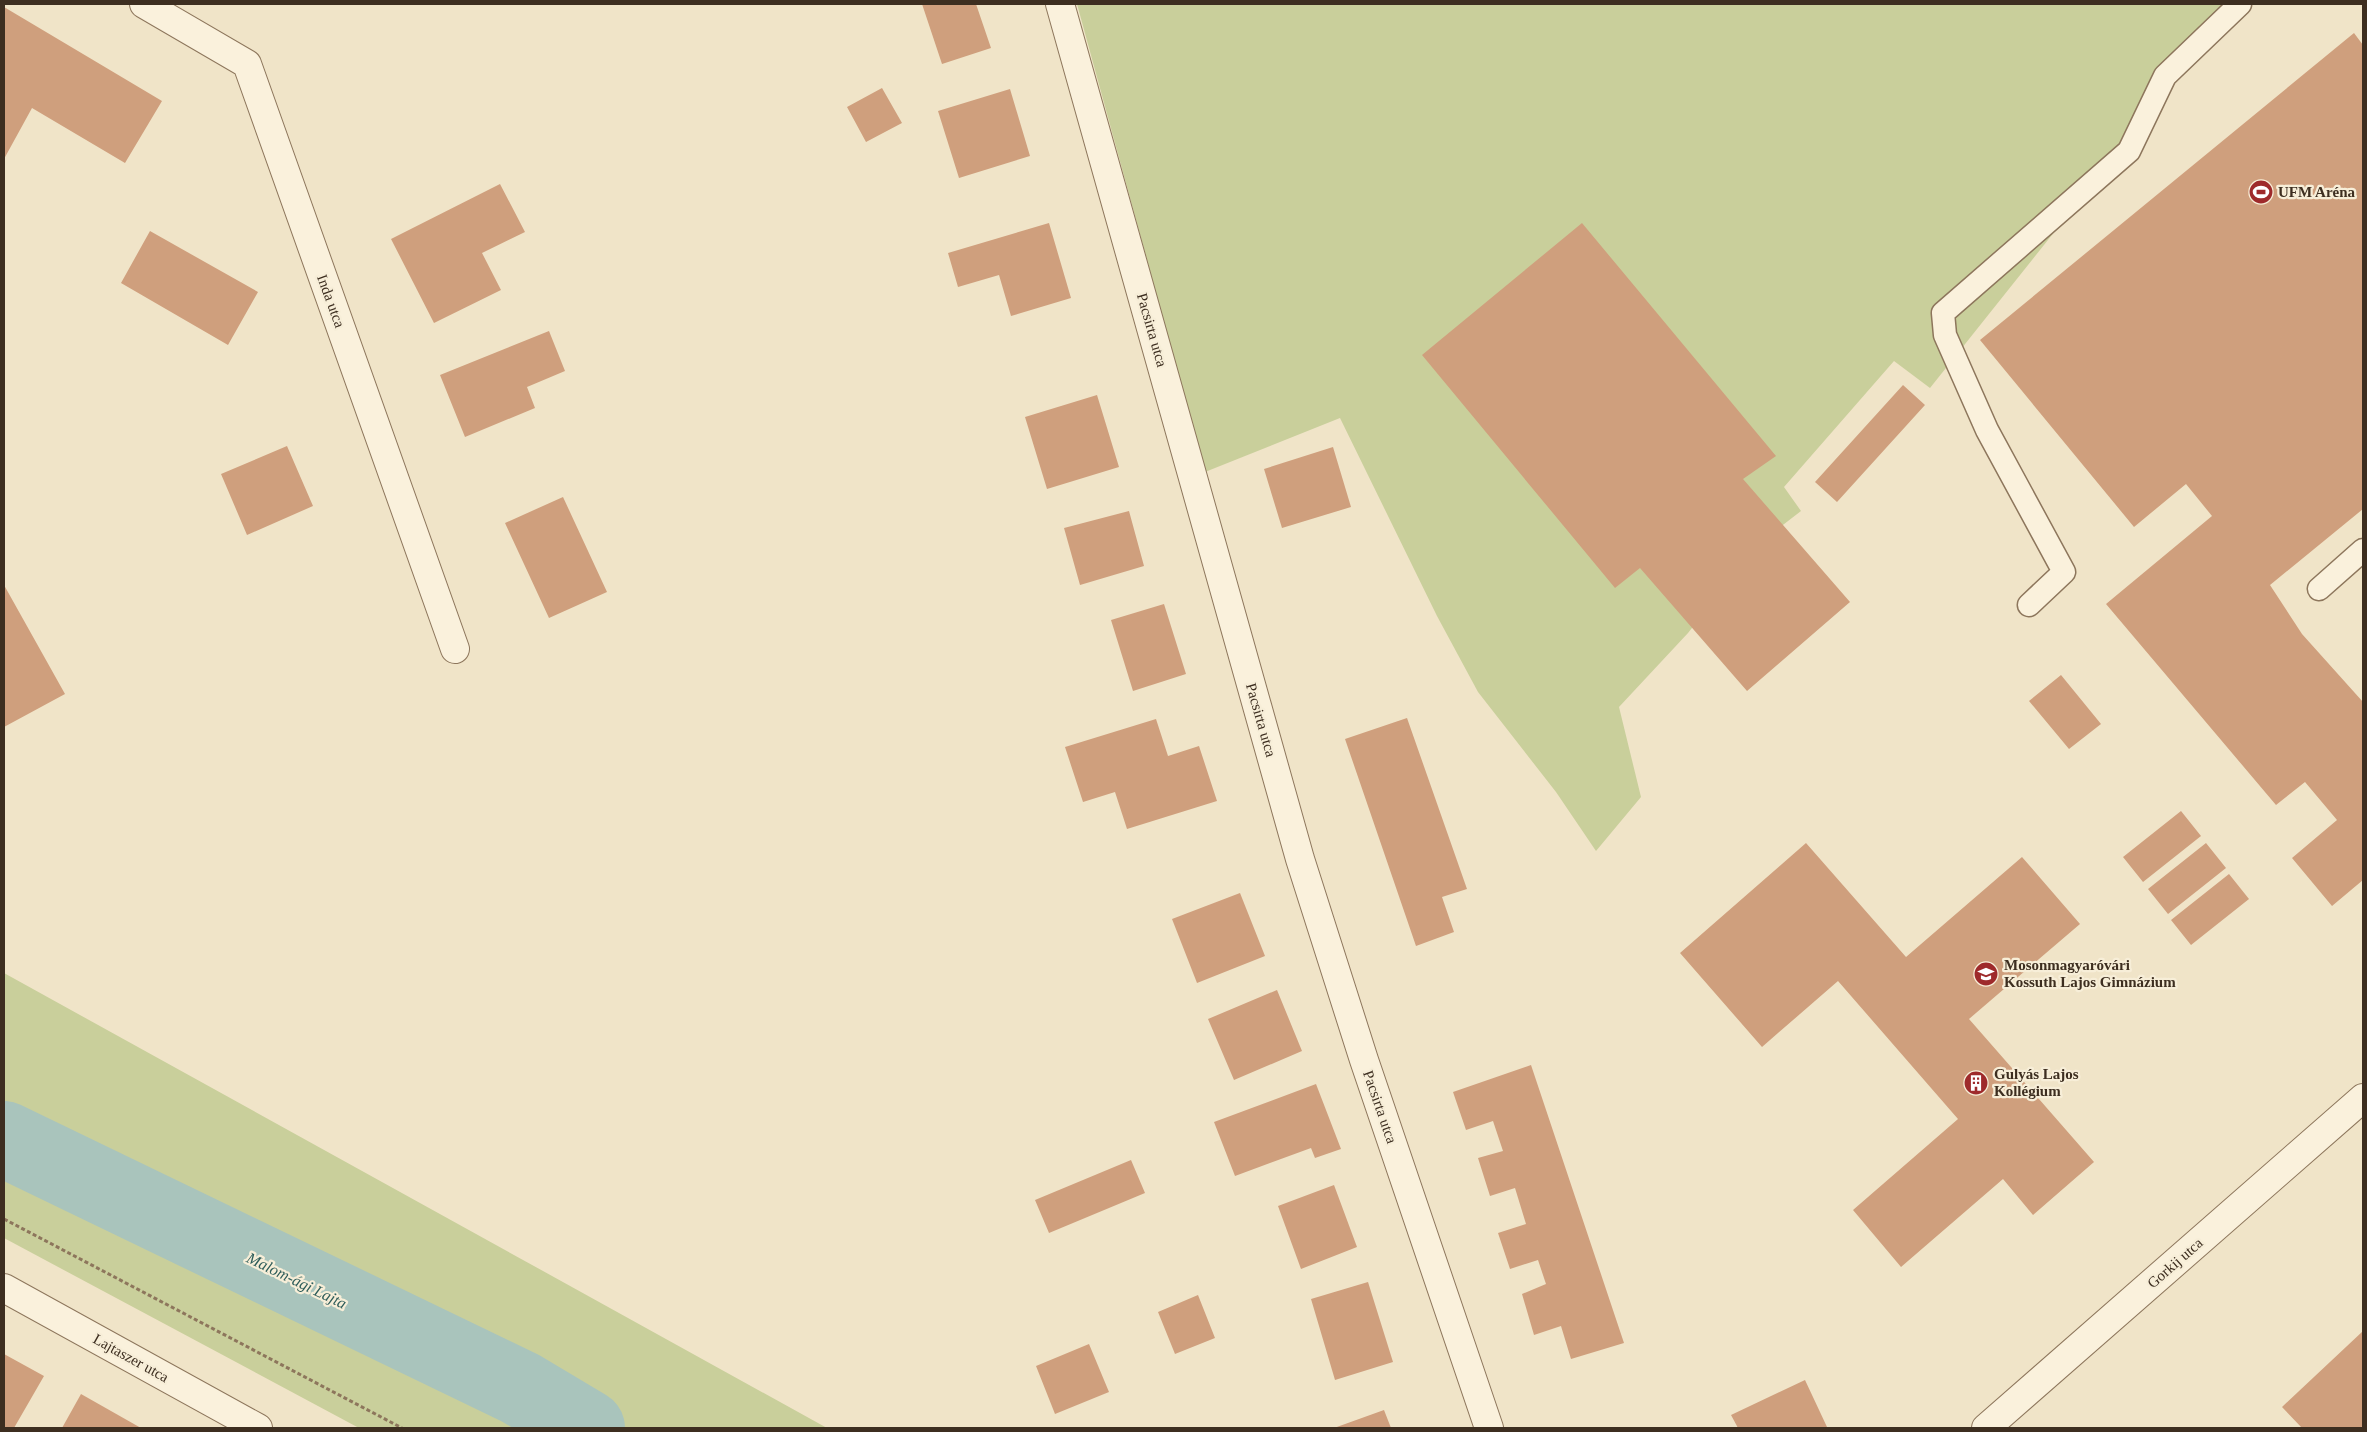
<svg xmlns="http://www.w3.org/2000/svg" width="2367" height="1432" font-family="Georgia,serif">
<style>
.green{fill:#c9cf9b}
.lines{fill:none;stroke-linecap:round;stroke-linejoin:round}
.river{stroke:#a9c4bc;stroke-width:76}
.building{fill:#cf9f7d}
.lane-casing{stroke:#8d765c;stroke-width:25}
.street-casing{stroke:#8d765c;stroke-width:30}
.path{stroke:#8d765c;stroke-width:3;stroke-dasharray:4 2.5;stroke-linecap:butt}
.lane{stroke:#faf1dc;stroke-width:22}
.street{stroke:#faf1dc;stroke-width:28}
.labels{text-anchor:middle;stroke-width:4.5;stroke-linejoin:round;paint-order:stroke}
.poi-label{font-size:15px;font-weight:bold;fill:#3d2e20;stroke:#f7eed8;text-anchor:start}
.street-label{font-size:15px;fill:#3d2e20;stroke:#f7eed8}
.water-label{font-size:16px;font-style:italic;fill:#2f5d5a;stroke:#f7eed8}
</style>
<rect width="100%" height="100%" fill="#f0e4c8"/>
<path class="green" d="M1077,4H2236L1930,388L1894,361L1784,487L1801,511L1757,545L1688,633L1619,707L1641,797L1596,851L1556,792L1478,692L1437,616L1340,418L1205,472Z
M4,973L827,1428H359L4,1238Z"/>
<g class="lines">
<path class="river" d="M4,1139L520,1388L587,1428"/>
</g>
<path class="building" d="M922,4H976L991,48L942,64Z
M4,7L162,101L125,163L32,108L4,159Z
M2354,33L2363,45V509L2270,585L2302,634L2363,702V880L2332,906L2292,858L2337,820L2305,782L2276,805L2106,604L2212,516L2186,484L2134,527L1980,340Z
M882,88L902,123L866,142L847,107Z
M1010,89L1030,156L959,178L938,111Z
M500,184L525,232L482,253L501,290L434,323L391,239Z
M1049,223L1071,298L1011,316L999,275L958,287L948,253Z
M1582,223L1776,456L1743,479L1850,602L1747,691L1640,568L1615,588L1422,355Z
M150,231L258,292L228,345L121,283Z
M549,331L565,371L527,387L535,408L465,437L440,375Z
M1903,385L1925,405L1837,502L1815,482Z
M1097,395L1119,467L1047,489L1025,417Z
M287,446L313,506L247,535L221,474Z
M1333,447L1351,507L1282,528L1264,469Z
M563,497L607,592L549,618L505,523Z
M1129,511L1144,566L1080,585L1064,528Z
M4,585L65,694L4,727Z
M1164,604L1186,674L1133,691L1111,620Z
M2061,675L2101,724L2069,749L2029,701Z
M1407,718L1467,889L1442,897L1454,932L1416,946L1345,739Z
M1156,719L1168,756L1199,746L1217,801L1127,829L1115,792L1083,802L1065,747Z
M2181,811L2201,836L2143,882L2123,857Z
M1806,843L1906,957L2022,857L2080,924L1969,1019L2094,1162L2033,1215L2003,1179L1901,1267L1853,1210L1958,1119L1838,981L1762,1047L1680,953Z
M2206,843L2226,868L2168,914L2148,889Z
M2229,874L2249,899L2191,945L2171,920Z
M1240,893L1265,956L1197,983L1172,919Z
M1277,990L1302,1051L1234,1080L1208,1019Z
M1531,1065L1624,1343L1571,1359L1561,1326L1534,1335L1522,1294L1546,1284L1538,1260L1510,1269L1498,1233L1526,1224L1515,1188L1490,1196L1478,1158L1503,1151L1493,1121L1466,1130L1453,1092Z
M1316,1084L1341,1149L1315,1158L1311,1148L1235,1176L1214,1122Z
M1131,1160L1145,1193L1049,1233L1035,1200Z
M1334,1185L1357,1247L1301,1269L1278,1206Z
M1368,1282L1393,1362L1335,1380L1311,1299Z
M1198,1295L1215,1338L1175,1354L1158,1312Z
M2363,1331V1426L2360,1428H2302L2282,1407Z
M1089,1344L1109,1392L1055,1414L1036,1366Z
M4,1354L44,1376L14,1428H4Z
M1805,1380L1827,1427L1738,1428L1731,1415Z
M81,1394L141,1428H62Z
M1384,1410L1391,1428H1334Z"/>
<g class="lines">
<defs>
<path id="lane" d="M2319,589L2363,550
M2029,605L2064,572L1987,430L1945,335L1943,313L2129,151L2165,76L2240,4"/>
<path id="street" d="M144,4L247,64L455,649
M1060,4L1300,859L1364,1060L1489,1428
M4,1288L258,1428
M1986,1428L2363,1098"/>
</defs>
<use href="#lane" class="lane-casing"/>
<use href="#street" class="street-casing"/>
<path class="path" d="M4,1219L402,1428"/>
<use href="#lane" class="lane"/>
<use href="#street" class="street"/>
</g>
<defs>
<symbol id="stadium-disc" viewBox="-11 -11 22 22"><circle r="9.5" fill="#9e2a2b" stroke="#f7eed8"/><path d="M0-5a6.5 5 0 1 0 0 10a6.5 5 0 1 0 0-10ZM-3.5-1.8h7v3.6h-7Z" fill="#fff"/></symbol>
<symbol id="school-disc" viewBox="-11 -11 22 22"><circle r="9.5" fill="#9e2a2b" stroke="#f7eed8"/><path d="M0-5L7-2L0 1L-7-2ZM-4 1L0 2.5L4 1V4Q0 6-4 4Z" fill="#fff"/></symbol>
<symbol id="building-disc" viewBox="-11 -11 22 22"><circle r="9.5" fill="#9e2a2b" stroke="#f7eed8"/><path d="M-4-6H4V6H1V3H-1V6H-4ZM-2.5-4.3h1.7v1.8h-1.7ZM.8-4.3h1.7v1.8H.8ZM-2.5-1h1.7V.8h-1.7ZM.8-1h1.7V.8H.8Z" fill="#fff"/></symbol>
</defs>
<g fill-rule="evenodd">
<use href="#stadium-disc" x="2247" y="178" width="28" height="28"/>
<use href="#school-disc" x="1972" y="960" width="28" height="28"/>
<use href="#building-disc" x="1962" y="1069" width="28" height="28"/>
</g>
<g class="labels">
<g class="poi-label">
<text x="2278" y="197">UFM Aréna</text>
<text x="2004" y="970">Mosonmagyaróvári<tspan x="2004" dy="17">Kossuth Lajos Gimnázium</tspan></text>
<text x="1994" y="1079">Gulyás Lajos<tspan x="1994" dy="17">Kollégium</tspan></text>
</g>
<g class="street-label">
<text transform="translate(331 301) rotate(70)" y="5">Inda utca</text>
<text transform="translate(1152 330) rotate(74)" y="5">Pacsirta utca</text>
<text transform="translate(1261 720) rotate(74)" y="5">Pacsirta utca</text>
<text transform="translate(1380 1107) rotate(71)" y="5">Pacsirta utca</text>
<text transform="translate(2175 1263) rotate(-41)" y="5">Gorkij utca</text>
<text transform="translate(131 1358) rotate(29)" y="5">Lajtaszer utca</text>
</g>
<g class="water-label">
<text transform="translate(297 1280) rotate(26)" y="6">Malom-ági Lajta</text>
</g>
</g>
<rect width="2367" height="1432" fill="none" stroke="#3d2e20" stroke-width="10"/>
</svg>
